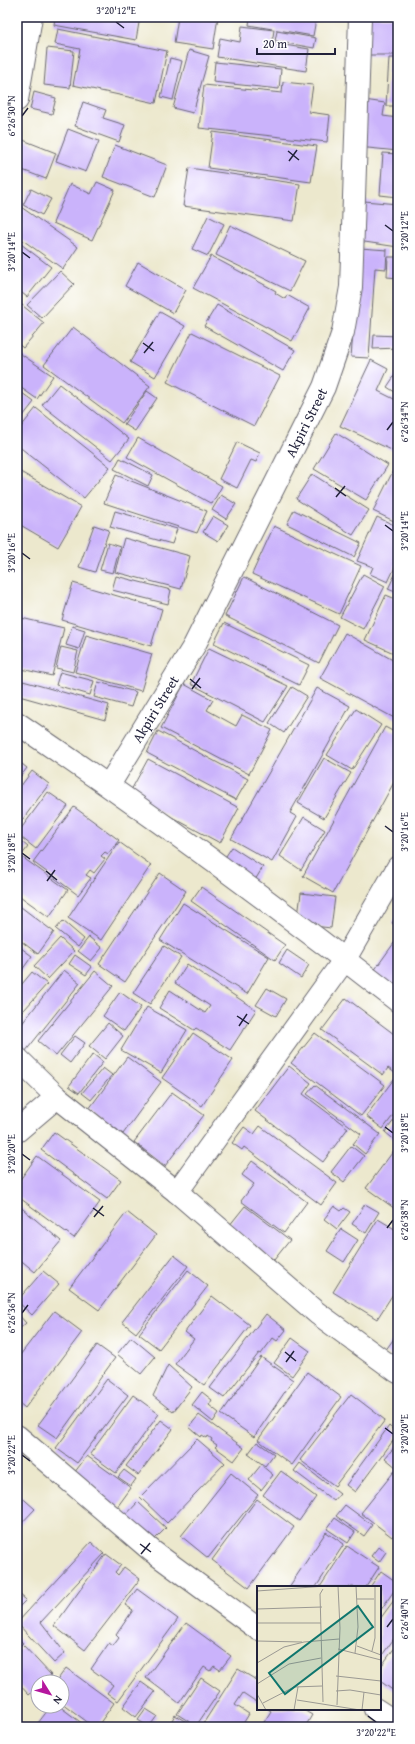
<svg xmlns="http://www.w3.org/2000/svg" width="415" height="1744" font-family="'Gentium Book Plus',serif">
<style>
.building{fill:#cab3fb}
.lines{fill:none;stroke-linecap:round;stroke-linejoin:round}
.street-casing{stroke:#69676e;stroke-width:24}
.street{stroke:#fff;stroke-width:22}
.ticks{fill:none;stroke:#22223b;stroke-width:1.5}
.labels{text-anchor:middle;stroke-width:3;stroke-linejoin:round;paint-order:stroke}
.street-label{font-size:14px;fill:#22223b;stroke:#fff}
.inset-road{fill:none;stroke:#9b9993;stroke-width:1}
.view{fill:#0f766e;fill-opacity:0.15;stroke:#0f766e;stroke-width:2}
.inset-edge{fill:none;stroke:#22223b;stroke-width:2}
.neatline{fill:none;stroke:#22223b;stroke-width:1.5}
.ticks-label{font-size:10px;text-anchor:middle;fill:#22223b}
</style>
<rect width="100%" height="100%" fill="#fff"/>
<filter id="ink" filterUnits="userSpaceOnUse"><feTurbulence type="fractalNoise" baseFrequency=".025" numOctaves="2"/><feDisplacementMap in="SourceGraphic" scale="8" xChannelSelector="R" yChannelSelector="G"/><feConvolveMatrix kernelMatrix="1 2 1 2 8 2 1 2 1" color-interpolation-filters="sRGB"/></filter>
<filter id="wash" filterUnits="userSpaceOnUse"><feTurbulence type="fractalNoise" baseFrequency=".012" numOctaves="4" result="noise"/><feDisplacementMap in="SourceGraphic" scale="16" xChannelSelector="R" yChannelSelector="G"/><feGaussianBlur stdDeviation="0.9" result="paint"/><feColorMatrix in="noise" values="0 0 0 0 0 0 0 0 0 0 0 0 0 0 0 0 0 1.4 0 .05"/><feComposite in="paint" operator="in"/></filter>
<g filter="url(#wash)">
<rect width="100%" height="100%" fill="#ece8cd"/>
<g id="blocks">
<path class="building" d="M55,17H140L136,40L54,25Z
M178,17H218L213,49L174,43Z
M250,17H303L316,19L313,36L249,25Z
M367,17H398V55H367Z
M242,26L274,30L272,43L309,49L306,71L217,57L220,38L240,42Z
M58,29L167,51L156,103L73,85L80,49L55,44Z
M277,31L316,38L314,48L275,41Z
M47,48L74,51L70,88L44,85Z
M189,50L209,56L193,113L173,108Z
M170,58L182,61L173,100L161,97Z
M389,58H398V106H386Z
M215,62L281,69L279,89L213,82Z
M283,82L313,85L309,112L330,115L327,142L199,128L204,85L282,93Z
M34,92L56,98L52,114L30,109Z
M364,100L385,103L383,116L398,118V151L358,147Z
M83,102L106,110L103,118L125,125L119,142L75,126Z
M68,129L99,141L86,172L56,161Z
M213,132L317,146L311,182L208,168Z
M18,138L56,153L46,179L17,168Z
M115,145L167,165L155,197L103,177Z
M383,153L398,154V197L380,195Z
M189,168L300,184L294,221L183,206Z
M97,182L115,190L92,240L53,223L70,184L91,194Z
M31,189L51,199L42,215L23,205Z
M364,201L398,204V247L358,241Z
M21,207L78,247L63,269L17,236V212Z
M208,216L224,224L208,256L192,249Z
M230,225L305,261L290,291L216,255Z
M17,241L51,267L27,297L17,289Z
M360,248L387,250L386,269L375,268L369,358L351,357Z
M211,256L276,291L275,293L285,299L287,295L310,308L292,341L193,288Z
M388,257H398V278L387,277Z
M138,262L186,290L173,313L125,286Z
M60,271L74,284L42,318L27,305Z
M17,301L44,323L23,348L17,343Z
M217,305L295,350L283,371L204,326Z
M160,312L185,326L155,377L130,362Z
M73,327L150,386L122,423L44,365Z
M192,332L280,376L254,426L167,382Z
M374,335L398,336V348L373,349Z
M18,352L53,376L37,399L17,385V354Z
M371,360L388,369L378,391L398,401V453L340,426Z
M395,375L398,377V394L387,387Z
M59,384L129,439L112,460L42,405Z
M17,389L34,402L23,416L17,411Z
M147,391L157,398L135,431L124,424Z
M36,408L110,467L84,498L17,445V432Z
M336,433L388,465L366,500L314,469Z
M138,438L222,486L212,504L127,457Z
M237,442L260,453L256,462L251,460L237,488L219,479Z
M120,458L153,475L148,486L114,469Z
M397,463H398V523L373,511Z
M17,470L81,507L58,547L17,523Z
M312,474L369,510L353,535L296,499Z
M116,475L207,511L197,533L104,503Z
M221,495L236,504L226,519L212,510Z
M294,510L361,543L354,557L287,524Z
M115,511L177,529L172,544L110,527Z
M213,516L228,525L218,541L203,532Z
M377,517L398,527V561L388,582L370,574L373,567L357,561Z
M94,525L109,530L95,572L79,567Z
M274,526L361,566L339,614L252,574Z
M124,538L190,556L181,589L115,572Z
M108,543L120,547L113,573L100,570Z
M398,568V593L388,589Z
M363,574L385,586L363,629L340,617Z
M116,576L171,590L168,604L112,590Z
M244,577L338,625L319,663L225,616Z
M73,583L162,609L151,646L62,620Z
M386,595L398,600V655L365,640Z
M17,617L64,628L52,676L17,668Z
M224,623L309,665L299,685L214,643Z
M72,626L85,630L79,649L66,645Z
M345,633L398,663V720L320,678Z
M86,635L152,654L141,691L75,672Z
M61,647L78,651L73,672L56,668Z
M209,648L288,686L265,722L191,684Z
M60,672L94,681L90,695L56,685Z
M23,681L109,705L105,720L19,696Z
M98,682L136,692L131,707L94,697Z
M184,684L213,700L207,710L236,726L242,715L272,730L249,774L161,728Z
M292,687L307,696L284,733L269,723Z
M317,688L350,706L290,813L297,817L272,862L231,839Z
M356,709L381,725L352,770L327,755Z
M385,727L398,734V775L333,893L303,876Z
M158,731L248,779L236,800L147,753Z
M324,758L351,773L324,818L298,803Z
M148,759L239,808L220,843L129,794Z
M17,760L27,768L17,781Z
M32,771L49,784L17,827V791Z
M48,792L68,806L36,849L17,834Z
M74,807L119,840L108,854L105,852L101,856L105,859L94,873L90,870L86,875L91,878L78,895L33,862Z
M304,817L325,830L301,870L280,856Z
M17,838L28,847L17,861Z
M119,842L151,865L101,940L68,918Z
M232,847L263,867L252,885L220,865Z
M22,857L68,890L49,917L17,894V864Z
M160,873L186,891L125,982L99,964Z
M201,887L285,945L275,960L191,901Z
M301,893L335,897L331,928L297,924Z
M183,903L269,957L247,994L160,940Z
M17,904L54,932L38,954L17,938Z
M398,915V927L392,923Z
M63,921L84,939L78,947L56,929Z
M89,937L102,948L91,961L78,951Z
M60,938L74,951L48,979L34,966Z
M394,943L398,945V995L371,975Z
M17,945L32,956L17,977Z
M164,946L181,957L150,1004L133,993Z
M287,950L309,965L301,978L279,963Z
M75,955L92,967L86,975L69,964Z
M187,964L256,1010L230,1050L196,1028L194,1030L159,1008L170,990L205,1013L210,1006L175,983Z
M64,970L80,983L21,1057L17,1053V1030Z
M95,971L113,986L56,1056L38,1041Z
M32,972L47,984L17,1018V990Z
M267,988L286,999L276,1016L256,1005Z
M120,992L141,1007L124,1031L103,1016Z
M346,998L398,1037V1075L388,1068L383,1075L322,1030Z
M147,1007L187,1030L161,1073L121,1050Z
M108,1023L123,1036L105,1059L89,1046Z
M193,1033L233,1060L202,1106L162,1078Z
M315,1033L385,1085L361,1116L291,1063Z
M75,1036L85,1043L70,1063L60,1055Z
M93,1054L103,1062L79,1093L69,1086Z
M127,1057L161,1082L123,1134L89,1109Z
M289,1066L311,1083L303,1094L348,1128L323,1162L255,1111Z
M103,1068L112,1075L91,1100L82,1093Z
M394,1079L398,1082V1109L383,1129L366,1116Z
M315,1085L380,1134L365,1154L353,1144L361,1134L307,1094Z
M172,1092L204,1115L165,1166L134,1142Z
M398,1115V1141L397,1142L385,1132Z
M260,1126L337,1183L321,1205L244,1147L242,1150L232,1143L244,1127L254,1134Z
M54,1132L121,1180L107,1199L41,1150Z
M351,1146L364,1156L344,1182L331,1172Z
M395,1149L398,1151V1211L366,1188Z
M37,1156L100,1202L74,1238L17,1196V1184Z
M252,1161L307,1202L284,1233L241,1201L254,1184L242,1175Z
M17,1204L61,1241L35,1272L17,1257Z
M365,1204L379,1212L366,1233L352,1224Z
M245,1206L290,1240L274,1260L229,1226Z
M334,1206L341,1211L344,1208L350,1212L337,1229L324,1219Z
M127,1212L156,1235L99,1310L69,1288Z
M378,1219L398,1231V1298L393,1294L377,1319L333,1292Z
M341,1229L358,1240L344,1262L327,1251Z
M174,1255L188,1266L136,1333L122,1322Z
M188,1270L208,1286L159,1349L139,1334Z
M43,1271L59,1284L32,1315L17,1301Z
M212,1296L250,1325L204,1385L175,1364L194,1339L185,1332Z
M54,1311L82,1332L25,1408L17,1401V1359Z
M17,1313L26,1323L17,1331Z
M266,1314L286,1330L277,1341L273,1338L261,1354L259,1353L224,1398L210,1388Z
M398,1333V1360L385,1351Z
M131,1337L155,1357L141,1374L117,1354Z
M292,1338L310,1351L292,1376L274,1363Z
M97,1345L115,1358L57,1438L38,1425Z
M261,1357L293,1380L254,1437L221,1414Z
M168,1365L192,1387L173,1412L153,1396Z
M307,1372L341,1397L292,1465L258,1440Z
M107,1379L128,1395L77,1463L56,1448Z
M202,1392L212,1400L209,1405L219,1413L213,1422L192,1405Z
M351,1394L385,1420L335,1486L300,1460Z
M133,1395L159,1414L116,1473L90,1454Z
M199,1415L244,1448L234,1461L215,1447L217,1445L211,1441L212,1439L208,1436L207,1438L202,1435L201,1437L189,1427Z
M161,1420L173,1429L138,1475L126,1466Z
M389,1426L398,1434L355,1492L346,1485Z
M197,1439L225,1463L167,1523L140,1497Z
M257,1442L274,1454L265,1466L248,1454Z
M398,1443V1529L392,1537L361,1513L397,1468L385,1458Z
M87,1456L131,1488L115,1510L71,1477Z
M300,1463L340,1494L334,1501L294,1471Z
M261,1465L273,1475L261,1490L249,1480Z
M124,1470L136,1479L131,1486L118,1477Z
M281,1471L316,1497L299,1521L263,1495Z
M231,1473L258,1495L208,1558L181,1536Z
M17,1493L35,1509L17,1528Z
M257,1499L294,1527L249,1588L212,1560Z
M138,1502L166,1528L150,1544L123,1518Z
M345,1505L372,1525L364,1536L336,1516Z
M335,1518L355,1532L348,1543L327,1529Z
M326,1532L344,1544L316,1587H289Z
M398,1539V1548L394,1544Z
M91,1542L104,1554L41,1622L65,1653L54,1663L17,1623Z
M347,1546L379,1567L366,1587H320Z
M379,1546L386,1552L379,1562L371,1556Z
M106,1554L121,1565L115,1572L118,1575L124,1567L140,1579L85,1650L54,1626Z
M381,1571L398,1583V1585L380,1611V1587H370Z
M137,1589L178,1619L118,1701L107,1693L113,1685L91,1669L109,1643L113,1646L119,1638L116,1635L133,1610L125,1605Z
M17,1592L26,1600L17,1609Z
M397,1596L398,1597V1633L380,1658V1619Z
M186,1623L231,1656L220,1670L214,1666L210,1671L204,1667L179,1703L146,1678Z
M17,1637L23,1643L17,1649Z
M398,1643V1694L380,1681V1668Z
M24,1646L51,1675L43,1682H38V1687L29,1695L17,1682V1653Z
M66,1668L114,1703L97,1727H94L62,1703V1682H56Z
M238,1669L258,1681V1703L243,1693L235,1705L249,1714L241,1727H201Z
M201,1678L220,1691L196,1726L177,1714Z
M141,1682L155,1692L136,1717L123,1707Z
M51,1706H59L87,1727H35Z
M146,1709L157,1716L149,1727L138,1720Z
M268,1709H302L312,1715L305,1727H261L271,1711Z
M175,1715L194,1727H168Z"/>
</g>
</g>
<g filter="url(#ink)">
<use href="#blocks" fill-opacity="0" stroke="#69676e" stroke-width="1"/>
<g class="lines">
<defs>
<g id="street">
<path d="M17,100L31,17"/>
<path d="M17,723C147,811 274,904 398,1001"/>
<path id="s1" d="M109,785L194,646L324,387L343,332L351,287L360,17"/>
<path d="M17,1058L57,1097L177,1192L317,1313L398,1372"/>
<path d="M17,1131L57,1097"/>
<path d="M177,1192L345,959L398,867"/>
<path d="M17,1436L152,1551L258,1629"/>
<path d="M375,1709L398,1724"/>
</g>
</defs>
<use href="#street" class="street-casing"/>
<use href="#street" class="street"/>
</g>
</g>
<path class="ticks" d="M116,22L124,28M22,116L28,108M288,151L299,160M289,161L297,150M385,225L393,231M22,252L30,258M143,343L154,351M144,353L153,342M387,430L393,422M335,488L346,496M336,497L345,486M385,525L393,531M22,553L30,559M190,679L201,688M192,689L200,678M385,826L393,832M22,853L30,859M46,871L57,880M47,881L55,870M237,1016L249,1024M239,1026L247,1014M385,1127L393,1133M22,1154L30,1160M93,1208L104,1216M94,1217L103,1206M387,1228L393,1220M22,1313L28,1305M285,1352L296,1361M286,1362L294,1351M385,1428L393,1434M22,1455L30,1461M140,1544L151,1552M141,1554L150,1543M387,1627L393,1619M368,1716L376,1722"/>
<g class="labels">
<g class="street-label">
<text dy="5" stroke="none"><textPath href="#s1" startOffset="413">Akpiri Street</textPath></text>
<text dy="5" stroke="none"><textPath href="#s1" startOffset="89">Akpiri Street</textPath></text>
</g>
</g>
<g transform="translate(257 1586)">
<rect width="124" height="124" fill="#ece8cd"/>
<path class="inset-road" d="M0,5L69,0M100,13H117M0,23L65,21M0,37H64M0,55L45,56M100,60L124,69M81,63L124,74M115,65L118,52V0M98,67L101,41L99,0M0,77L27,61L47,56L82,53M79,90L124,95M0,98L32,78L64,72M79,105L93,104L124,109M0,108L9,124M40,114L103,124M66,116L63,8L66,3M6,117L37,101L65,100M80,119L83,42L81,0M37,124L41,101M105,124L107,106"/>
<path class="view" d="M101,20L116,41L28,108L12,87Z"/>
<rect width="124" height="124" class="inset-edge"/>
</g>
<rect width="415" height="1744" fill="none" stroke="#fff" stroke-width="44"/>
<g transform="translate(50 1694) rotate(127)"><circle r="19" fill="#ffffff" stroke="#a7a7b1"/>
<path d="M0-3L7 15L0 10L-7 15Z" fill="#b5179e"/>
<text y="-6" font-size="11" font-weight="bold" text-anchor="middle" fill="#22223b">N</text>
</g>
<path d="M257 48v6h78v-6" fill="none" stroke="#22223b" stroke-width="2"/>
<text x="263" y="48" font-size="12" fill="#22223b" stroke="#ffffff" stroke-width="3" paint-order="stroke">20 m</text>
<rect x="22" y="22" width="371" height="1700" class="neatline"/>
<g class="ticks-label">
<text x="116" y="14">3°20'12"E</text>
<text transform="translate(11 116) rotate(-90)" y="4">6°26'30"N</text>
<text transform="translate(404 231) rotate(-90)" y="4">3°20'12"E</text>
<text transform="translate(11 252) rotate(-90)" y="4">3°20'14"E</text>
<text transform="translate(404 422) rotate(-90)" y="4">6°26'34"N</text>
<text transform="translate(404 531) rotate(-90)" y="4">3°20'14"E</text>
<text transform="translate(11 553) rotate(-90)" y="4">3°20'16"E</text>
<text transform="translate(404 832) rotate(-90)" y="4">3°20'16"E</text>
<text transform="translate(11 853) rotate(-90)" y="4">3°20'18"E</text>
<text transform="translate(404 1133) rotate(-90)" y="4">3°20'18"E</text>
<text transform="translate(11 1154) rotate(-90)" y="4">3°20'20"E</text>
<text transform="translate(404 1220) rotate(-90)" y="4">6°26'38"N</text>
<text transform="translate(11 1313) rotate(-90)" y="4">6°26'36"N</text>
<text transform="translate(404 1434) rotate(-90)" y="4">3°20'20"E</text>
<text transform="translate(11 1455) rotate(-90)" y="4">3°20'22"E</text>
<text transform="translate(404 1619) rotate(-90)" y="4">6°26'40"N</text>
<text x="376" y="1736">3°20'22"E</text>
</g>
</svg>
